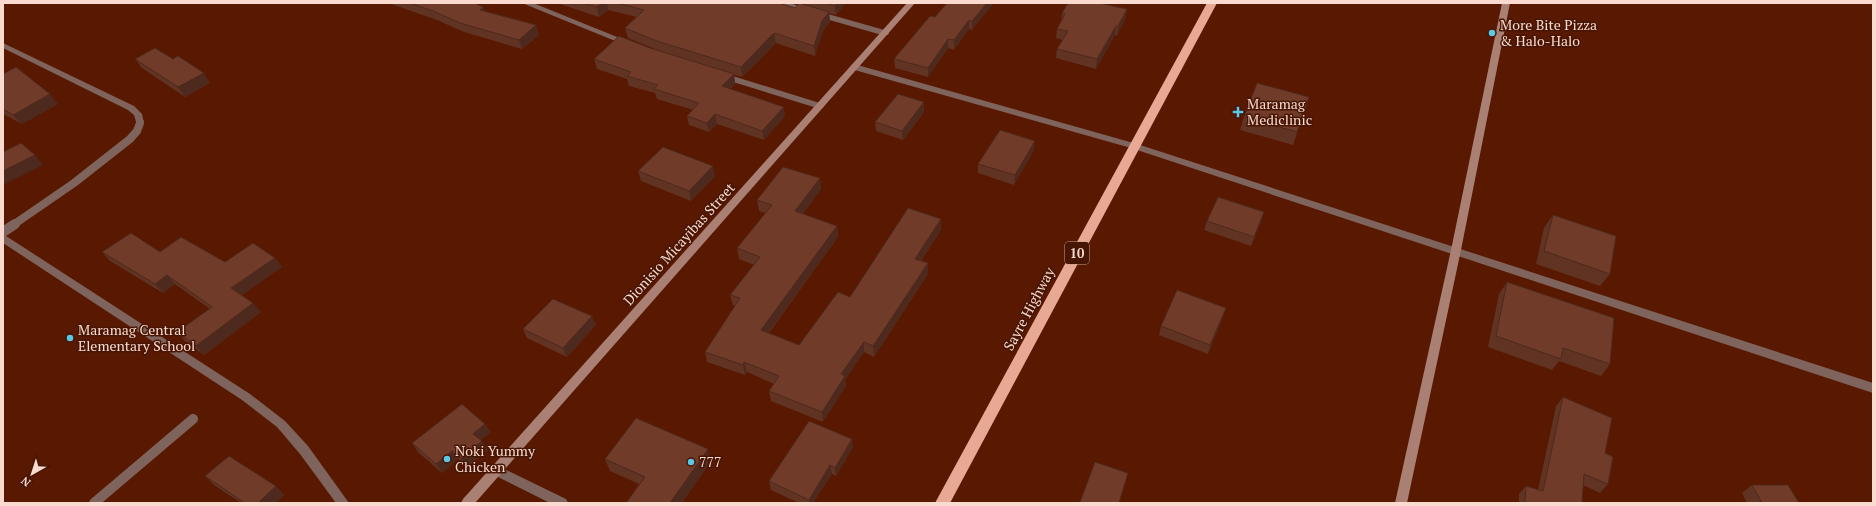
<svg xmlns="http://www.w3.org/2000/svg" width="1876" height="506" font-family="'PT Serif',serif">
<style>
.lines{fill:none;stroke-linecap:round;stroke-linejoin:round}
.lane-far1{stroke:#7e645c;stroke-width:8}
.lane{stroke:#7e645c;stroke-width:10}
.street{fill:#7e645c;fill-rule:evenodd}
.secondary{fill:#a98073;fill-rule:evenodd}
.highway{fill:#e8a994;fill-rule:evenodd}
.wall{fill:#603323}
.shaded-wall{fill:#4e291d}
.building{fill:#703b29;stroke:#4e291d}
.poi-dot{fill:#5bc8e6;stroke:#461504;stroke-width:1.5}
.labels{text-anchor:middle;stroke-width:3;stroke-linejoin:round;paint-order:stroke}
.shield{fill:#461504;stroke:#c59f92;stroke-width:1}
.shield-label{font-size:13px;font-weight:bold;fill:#fbdacf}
.poi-label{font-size:14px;fill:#fbdacf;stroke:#461504;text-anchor:start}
.street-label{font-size:14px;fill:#fbdacf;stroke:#461504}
</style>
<rect width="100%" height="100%" fill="#591800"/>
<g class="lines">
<path class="lane-far1" d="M13,225L74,183L130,139L137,131L140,123"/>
<path class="lane" d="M3,232L15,224
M94,503L193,419"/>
<path class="street" d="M522,3H533L632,43L628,45H625Z
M776,3H789L888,31L889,33L888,35H882L777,5Z
M3,43L134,106L142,114L144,123L140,126L137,125L134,115L128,110L3,48Z
M854,64L1137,144L1873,383V393L1131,148L851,69V65Z
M723,73L823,104L824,106L823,108H817L720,78L719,76Z
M3,234L250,394L285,421L308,446L349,503H336L300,454L277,427L242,400L3,243Z
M496,465L566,499L568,503H550L492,474L490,470L492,466Z"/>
<path class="secondary" d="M907,3H915L475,503H461L463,499Z
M1502,3H1510L1461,250L1407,503H1395L1451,250Z"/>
<path class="highway" d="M1207,3H1217L950,503H935Z"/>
</g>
<path class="wall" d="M388,3H474L483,7L485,11L536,25L539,35L522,49L464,32L437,20Z
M557,3H779L795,8L806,5L805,3H846L836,15L829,13L830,22L823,31L815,56L776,43L742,77L660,51L628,38L625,28L637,17L608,10L599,17Z
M947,3H994L972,30L969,29L954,50L948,48L928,77L895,68L894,59L935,17Z
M1127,9L1125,19L1117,36L1115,35L1096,69L1056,58L1057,49L1063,40L1056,38L1057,29L1061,21L1062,13Z
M650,48L734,74L735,84L730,89L785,116L764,140L717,124L709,132L689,125L687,116L693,110L657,99L655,93L629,86L627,79L597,69L594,59Z
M135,59L210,83L185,97L142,68Z
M3,74L58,104L22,124L3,114Z
M1309,97L1293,145L1240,130L1244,117Z
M924,112L903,140L876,131L875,122Z
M1034,150L1014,185L978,173V164Z
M638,171L715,176L691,201L641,181Z
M820,178L821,189L803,214L837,226L838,237L769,333L799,345L850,297L941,230L921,261L928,263V274L874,357L864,352L845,380L846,386L823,422L771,401L769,391L774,384L747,372L745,375L707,362L705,352L735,306L733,305L730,295L754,265L739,259L737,248L766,213L759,211L757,200Z
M1553,215L1610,274L1600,286L1536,264L1544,228Z
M1207,221L1261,222L1251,246L1204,230Z
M102,252H160L225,262L275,258L282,267L241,295L261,312L204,355L185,341L177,332L210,309L175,284L163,293L110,261Z
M1507,282L1610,364L1601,376L1559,361L1552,370L1488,347L1499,294Z
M1226,308L1223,317L1208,354L1159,335L1161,326Z
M592,316L596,325L567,357L527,338L523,329Z
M1563,397L1605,453L1608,484L1600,493L1583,485L1582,503H1519V494L1526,486L1538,490L1556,406Z
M491,432L481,440L488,450L467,467L458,459L442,473L418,452L412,443Z
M853,447L836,476L832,474L813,503H799L771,490L769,481Z
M605,459L711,461L682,503H626L639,484L610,471Z
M205,476L276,486L284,495L276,503H241L214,485Z
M1752,485L1799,503H1747L1742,493Z"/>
<path class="shaded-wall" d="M602,3H607L608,10L599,17L597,7Z
M837,3H846L836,15L835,6Z
M987,3H994L972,30V21Z
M483,7L487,16L480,10Z
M1127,9L1125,19L1117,36L1118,26Z
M829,12L830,22L823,31L815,56L814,46L822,21Z
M969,20V29L954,50V40Z
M536,25L539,35L522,49L519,40Z
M1116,26L1115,35L1096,69L1097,59Z
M774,33L776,43L742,77L741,67Z
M948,39V48L928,77V68Z
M204,73L210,83L185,97L178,87Z
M734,74L735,84L724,96L722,86Z
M50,94L58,104L22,124L13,115Z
M924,102V112L903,140L902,131Z
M784,107L785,116L764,140L762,131Z
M715,114L717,124L709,132L707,123Z
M1035,141L1034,150L1014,185L1015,175Z
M35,155L43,165L3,185V171Z
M713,166L715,176L691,201L689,191Z
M820,178L821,189L797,222L795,211Z
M1264,212L1261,222L1251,246L1254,237Z
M941,219V230L915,269V259Z
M837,226L838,237L763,340L761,330Z
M275,258L282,267L238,298L231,288Z
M928,263V274L874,357L873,346Z
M167,275L175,284L163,293L155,284Z
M253,303L261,312L204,355L196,346Z
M1226,308L1223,317L1208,354L1210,345Z
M592,316L596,325L567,357L563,348Z
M864,342V352L845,380L846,386L823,422L822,412L841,374Z
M744,362L747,372L745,375L743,365Z
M485,424L491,432L479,442L473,434Z
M852,439L853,447L836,476L835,468Z
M482,441L488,450L467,467L461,459Z
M708,449L711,461L682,503H670Z
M452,451L458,459L442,473L436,464Z
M830,465L832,474L813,503H809V500Z
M276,486L284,495L276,503H258Z"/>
<path class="building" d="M410,3H474L483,7L480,10L536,25L519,40L460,23L433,11Z
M583,3H602L597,7Z
M617,3H779L795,8L799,3L829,12L822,21L814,46L774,33L741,67L657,41L625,28L644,10Z
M826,3H837L835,6Z
M947,3H987L972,21L969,20L954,40L948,39L928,68L894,59L930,16L935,17Z
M1068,3H1099L1127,9L1118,26H1116L1097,59L1057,49L1068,31L1057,29L1065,14L1062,13Z
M619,36L650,48L734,74L722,86L784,107L762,131L715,114L707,123L687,116L699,103L654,89L658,85L627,76L631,72L594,59Z
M155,48L173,59L178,56L204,73L178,87L135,59Z
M16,67L50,94L13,115L3,109V74Z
M1257,83L1309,97L1297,132L1244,117Z
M898,94L924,102L902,131L875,122Z
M1000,130L1035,141L1015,175L978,164Z
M21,143L35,155L3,171V152Z
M663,147L713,166L689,191L638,171Z
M783,167L820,178L795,211L837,226L761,330L799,345L838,292L850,297L908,208L941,219L915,259L928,263L873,346L864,342L841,374L845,376L822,412L769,391L779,376L744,362L743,365L705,352L740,298L730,295L760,257L737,248L772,205L757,200Z
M1218,197L1264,212L1254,237L1207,221Z
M1553,215L1616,236L1610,274L1544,251Z
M131,233L160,252L181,237L225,262L253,243L275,258L231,288L253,303L196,346L177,332L212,307L167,275L155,284L102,252Z
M1507,282L1614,318L1610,364L1563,348L1561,359L1496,336Z
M1177,290L1226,308L1210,345L1161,326Z
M553,299L592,316L563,348L523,329Z
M1563,397L1612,418L1605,453L1613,457L1608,484L1584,474L1582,503H1525L1526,486L1543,491Z
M462,404L485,424L473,434L482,441L461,459L452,451L436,464L412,443Z
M636,418L708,449L670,503H626L645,477L605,459Z
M809,421L852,439L835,468L830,465L809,500L769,481Z
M229,456L276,486L258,503H245L205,476Z
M1095,462L1128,473L1119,503H1083L1080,502Z
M1752,485H1788L1799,503H1762Z"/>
<g class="poi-dot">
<circle cx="1492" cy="33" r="4"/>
<path d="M1236 106h4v4h4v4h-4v4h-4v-4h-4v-4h4z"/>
<circle cx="70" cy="338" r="4"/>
<circle cx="447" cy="459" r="4"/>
<circle cx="691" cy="462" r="4"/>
</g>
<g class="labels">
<rect class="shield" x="1065" y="242" width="24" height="22" rx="3"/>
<g class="shield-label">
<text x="1077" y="258">10</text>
</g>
<g class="poi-label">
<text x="1500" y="30">More Bite Pizza<tspan x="1500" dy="16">&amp; Halo-Halo</tspan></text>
<text x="1247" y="109">Maramag<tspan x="1247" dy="16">Mediclinic</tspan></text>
<text x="78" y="335">Maramag Central<tspan x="78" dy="16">Elementary School</tspan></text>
<text x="455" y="456">Noki Yummy<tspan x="455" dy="16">Chicken</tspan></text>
<text x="699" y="467">777</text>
</g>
<g class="street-label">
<text transform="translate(679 244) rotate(-48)" y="5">Dionisio Micayibas Street</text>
<text transform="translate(1029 309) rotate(-62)" y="5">Sayre Highway</text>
</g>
</g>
<rect width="1876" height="506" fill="none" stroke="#fbdacf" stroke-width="8"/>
<g transform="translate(32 474) rotate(219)" stroke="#461504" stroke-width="3" paint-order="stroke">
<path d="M0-3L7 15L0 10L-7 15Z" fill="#fbdacf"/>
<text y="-6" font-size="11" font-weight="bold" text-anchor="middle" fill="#fbdacf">N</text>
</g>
</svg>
